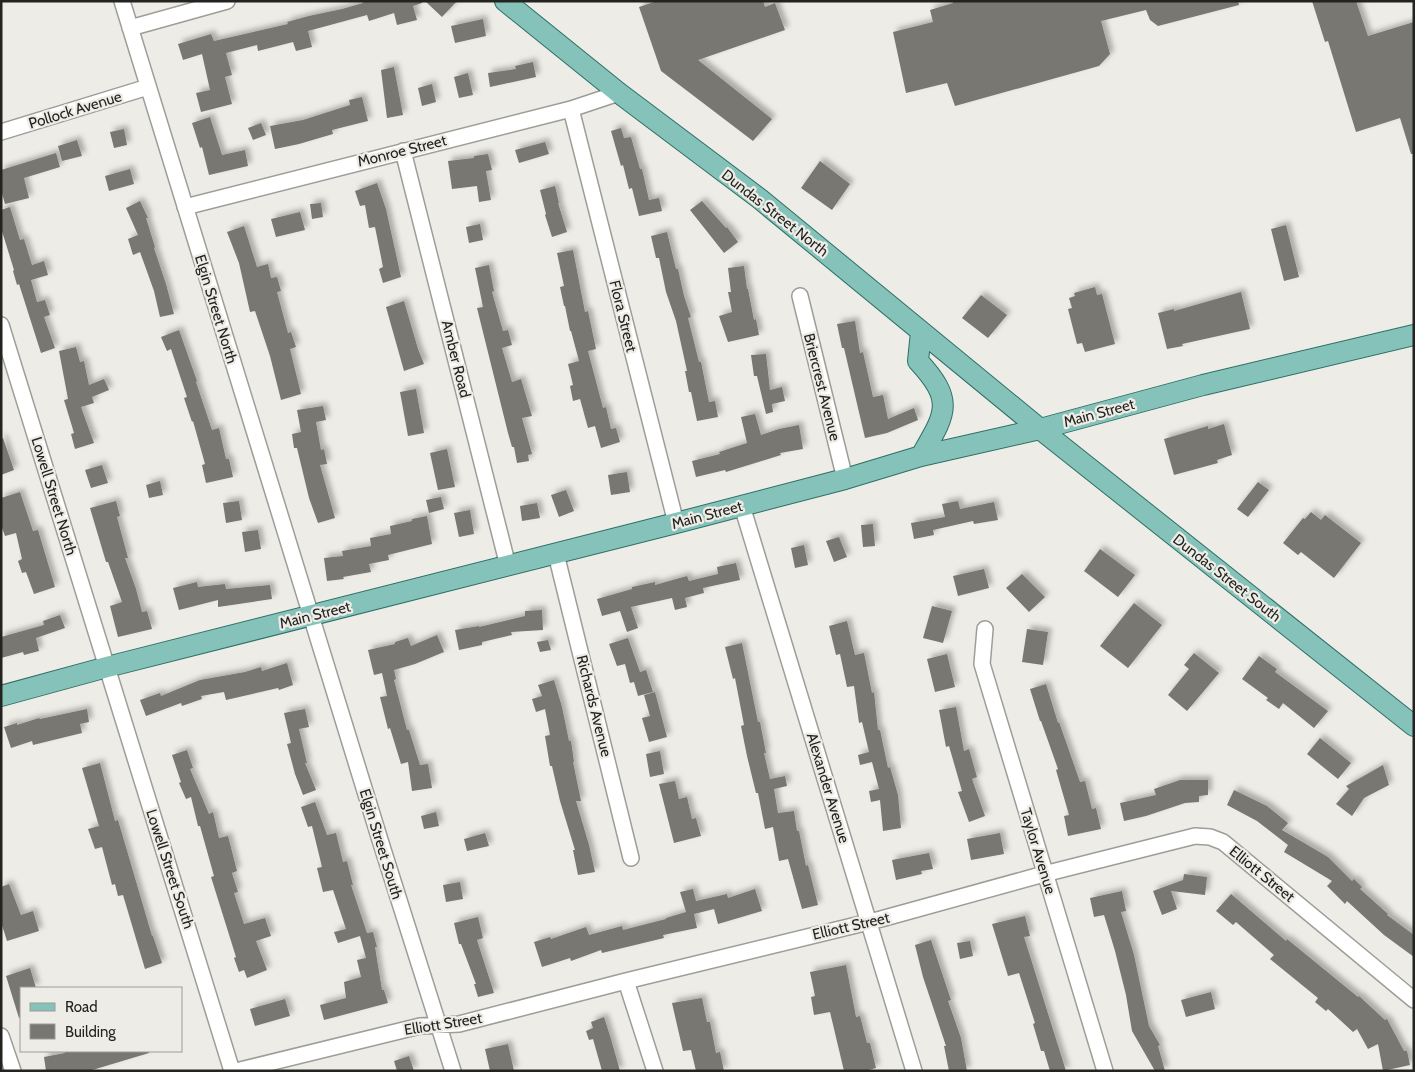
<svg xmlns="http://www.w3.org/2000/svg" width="1415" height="1072" font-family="Cabin,sans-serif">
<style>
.building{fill:#787771;filter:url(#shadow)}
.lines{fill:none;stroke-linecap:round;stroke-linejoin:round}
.minor-casing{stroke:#9e9d97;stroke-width:18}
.major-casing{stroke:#2d7066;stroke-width:22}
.minor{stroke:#fff;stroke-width:15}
.major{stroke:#85c2b9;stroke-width:20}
.labels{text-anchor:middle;stroke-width:4.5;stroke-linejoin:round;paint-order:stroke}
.street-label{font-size:15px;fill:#232320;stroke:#eeece6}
</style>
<defs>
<filter id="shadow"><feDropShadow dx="4" dy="-4" stdDeviation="2.5" flood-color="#0004"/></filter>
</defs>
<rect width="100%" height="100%" fill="#eeece6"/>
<path class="building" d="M362,1H422V3L413,6L417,20L397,25L394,13L369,21L367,15L308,31L312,47L296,51L293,42L258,51L257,45L226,53L232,75L225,77L232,104L201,112L196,93L210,90L202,54L183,60L178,44L211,34L214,41L288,24L287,22L309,16L342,9L363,3Z
M425,1H457L442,17Z
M657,1H763L765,7L775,3L785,30L698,60L772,119L753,141L661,71L639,7Z
M953,1H1238L1239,5L1158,26L1150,20L1146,10L1101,21L1110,54L1099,66L955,106L947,83L906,93L893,32L933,22L930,10L953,3Z
M1312,1H1356L1368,36L1414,22V154H1411L1400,118L1356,132L1328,41L1325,42Z
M483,19L486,36L455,43L451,26Z
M533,62L536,77L490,87L488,73L516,69L515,66Z
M394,67L403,115L387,118L381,70Z
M468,73L473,95L459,98L454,77Z
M432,84L436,102L422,106L418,88Z
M362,97L368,121L332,130L333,134L299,144L275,149L270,126L303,120L350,105L349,100Z
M210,117L222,155L245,150L248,166L209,175L202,147L200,148L192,123Z
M261,123L266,135L253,140L248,128Z
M621,128L624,138L631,137L640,169H642L649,200L659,198L662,211L639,216L632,188L629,189L623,165L621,166L611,131Z
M124,129L127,145L114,148L110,132Z
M77,140L82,156L62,161L58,146Z
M545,142L549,154L519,163L515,150Z
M56,153L60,167L24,178L29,198L5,204L1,190V170Z
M488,154L492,170L486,171L491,200L479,202L477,186L452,189L448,161L474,158V156Z
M820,161L850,184L832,210L801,188Z
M130,169L134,184L109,191L105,176Z
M377,183L386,209L401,277L383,283L379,269L383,267L375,227L369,228L365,205L360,206L355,191Z
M555,186L559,203H558L567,232L552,237L545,215L546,214L540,190Z
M140,201L148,218H146L155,247L154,248L166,284L174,314L160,317L154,291L140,252L133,255L128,239L138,235L126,208Z
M702,201L726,228L727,227L738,242L724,253L690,210Z
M321,203L323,217L312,219L310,204Z
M10,207L20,240L24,239L32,265L44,261L48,275L31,280L37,302L45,300L50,315L44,317L55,348L41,353L19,284L17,285L13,271L14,270L1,228V210Z
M300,212L305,230L276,237L271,219Z
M480,224L483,240L469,243L466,227Z
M1286,225L1299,277L1284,281L1271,229Z
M244,226L257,267L268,264L271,278L277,277L281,291L277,292L288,333L291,332L296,347L290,349L301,394L281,400L270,356L255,311L250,312L239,263L227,232Z
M667,232L676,269H678L684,296L691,317L688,318L699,362H701L709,402L715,401L718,417L697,421L691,392H689L685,371H687L676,321L666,292L659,258H656L651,236Z
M573,250L585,312L588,311L596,349L588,351L603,408L606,407L611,429L616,428L620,442L601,448L595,426L588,428L580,399L573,401L570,386L573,385L568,364L579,361L571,331H570L565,306H564L560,287L564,286L557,253Z
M489,265L494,291L492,292L503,331L508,330L512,345L502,348L512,382L521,379L532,416L522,418L532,454L528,455L529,461L517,463L514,447H512L508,433L477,308L483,307L475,268Z
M744,266L747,289H748L754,320L756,319L759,335L728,342L719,316L732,312L728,292H731L728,268Z
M1095,287L1097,295L1102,294L1115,344L1085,352L1082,343L1077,344L1068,309L1072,308L1069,298L1075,296L1074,293Z
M1241,292L1250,329L1182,344L1183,346L1167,349L1158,313L1174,309V311Z
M981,295L1007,315L988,338L962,318Z
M404,301L418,349L424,364L404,371L386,307Z
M855,321L860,353L863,352L873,397L883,395L888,419L914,408L918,420L887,433L865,438L844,348H842L837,324Z
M179,330L197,381L196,382L212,430L219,428L226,459H229L233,477L206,483L202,465L205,464L193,421L192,422L184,398L187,397L171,349L167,351L161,337Z
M76,347L80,362L84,361L89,385L104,379L109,390L92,397L94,403L81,407L94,443L75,449L71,434L74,433L64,400L68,399L59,351Z
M766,354L770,390L782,387L785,401L772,404L773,412L766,414L757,376H754L751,355Z
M416,389L424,433L408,436L400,392Z
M323,406L326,420L316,422L321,450L324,449L327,464L320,465L335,518L318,523L309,498L297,448H294L292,434L301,432L297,410Z
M755,414L761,435L779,429L799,425L803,449L780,453L781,455L726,472L725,470L696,477L692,461L720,454L719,452L747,443L741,417Z
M1224,424L1232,455L1217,460L1218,463L1174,475L1164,439L1208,426V429Z
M1,438H3L14,470L1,475Z
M447,449L455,487L438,490L430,453Z
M102,465L108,483L91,488L85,470Z
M627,472L630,492L611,495L608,475Z
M160,481L163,495L149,498L146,485Z
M1258,482L1269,490L1248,517L1237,509Z
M566,490L574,511L559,517L551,495Z
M20,492L33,531L38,530L55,587L34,594L26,572L22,573L18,561L22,559L16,533L5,536L1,525V498Z
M441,497L444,509L429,513L426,500Z
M116,501L120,516L117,517L128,558H125L136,589L142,612L147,611L152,629L118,637L110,606L122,602L108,562H106L90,508Z
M239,501L242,520L226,523L223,503Z
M958,501L960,509L994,502L998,520L974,524L973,521L933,530L934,535L914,539L911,523L945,517L942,504Z
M537,503L540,518L522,521L520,506Z
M470,510L474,534L459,537L454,513Z
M1311,512L1321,520L1325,515L1361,543L1334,578L1301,552L1298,555L1283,543L1303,518L1305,519Z
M427,516L432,544L388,555L389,560L369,564L371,572L343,577L344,579L327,581L324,558L343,556L342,551L371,546L370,538L391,534L390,526L412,521V519Z
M873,524L875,546L863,547L861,525Z
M258,530L261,549L245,552L242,532Z
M839,537L847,557L834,562L826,541Z
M804,545L808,565L795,568L791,548Z
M1100,549L1135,575L1118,597L1084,571Z
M736,563L740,580L703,588L704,593L685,598L687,607L675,610L672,598L631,607L638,628L627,632L620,611L602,616L597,599L632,589V587L655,582V585L687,576L689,581L718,574L717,567Z
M984,569L989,588L958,596L953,576Z
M1022,574L1045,597L1029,612L1006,588Z
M197,582L198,587L225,584L226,589L270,585L272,599L218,607V600L179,610L173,588Z
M1134,603L1162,625L1128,668L1100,646Z
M932,606L952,611L943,643L923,638Z
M542,610L543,630L511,632L512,635L482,642V645L459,650L455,630L479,626V627L525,616V611Z
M60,615L65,628L36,638L39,651L24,655L23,652L1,658V637L44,625L43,621Z
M847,621L855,655L864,653L872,693L874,692L878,730H880L888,768L890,767L898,795L901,828L883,831L880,800L871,802L869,791L879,789L872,762L860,765L858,755L869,752L862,722L859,723L854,686L847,687L840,654L836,655L829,626Z
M1027,629L1048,632L1043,665L1022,662Z
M437,635L444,652L415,664L394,670L396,679L394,680L407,730H409L420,765L428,764L432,788L412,791L408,762L401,764L390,728L388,729L380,697L387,696L382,673L374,675L368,650L395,644V642L408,638L411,646Z
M628,638L640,672L646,670L653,692L638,696L634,682L630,683L625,664L617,666L609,644Z
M548,640L551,650L540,652L537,642Z
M742,643L758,722H760L766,753H764L770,779L785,776L787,786L774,789L778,813L794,811L797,831H799L806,866L808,865L818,905L802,909L788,859L779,861L773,827L765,829L758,793H756L747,756L741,726L744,725L735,678L733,679L725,647Z
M1194,653L1219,673L1187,711L1168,695L1189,669L1184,665Z
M947,654L955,687L935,692L927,659Z
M1259,656L1277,669L1275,672L1328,711L1314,728L1283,703L1279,709L1266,700L1268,698L1242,679Z
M287,663L293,685L279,690L278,688L226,700L224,692L201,696L202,699L182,706L181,703L146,716L140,700L160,693L161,696L200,680L245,672L261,667L262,671Z
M554,680L562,707L569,741H571L574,762H573L581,801H576L589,845L595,872L578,875L573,850H575L560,801L552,766H550L545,736L550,735L545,709L536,712L532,699L542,696L538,685Z
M1046,684L1058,723L1059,722L1080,782L1085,781L1092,809L1096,808L1101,829L1068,836L1064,816L1069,815L1056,770L1058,769L1041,721H1040L1030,689Z
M655,692L667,737L649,742L642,718L650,716L644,695Z
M956,707L964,751L969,749L977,777L972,779L985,816L969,822L958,792L962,791L949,746L946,747L939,710Z
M87,709L89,722L80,724L82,733L33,745L32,741L11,748L4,727L17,723V725L39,718L40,719Z
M305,709L309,727L299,729L307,763H305L316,790L303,795L295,774L287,744L291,743L284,713Z
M1320,738L1351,763L1338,779L1307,754Z
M187,750L193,768L190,769L209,814L213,812L219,838L228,836L237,871L232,873L238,892L234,893L244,924L265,918L271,936L256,941L267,970L247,978L244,970L239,972L234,958L236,957L211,877L214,876L200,826H198L191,797L186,799L179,783L181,782L172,755Z
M660,751L664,774L650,777L646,754Z
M100,763L115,821L118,820L152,936H153L162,963L145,969L123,895L118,896L115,884L112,885L102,847L95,849L88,829L99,826L82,768Z
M1383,765L1389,785L1364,798L1352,816L1336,804L1349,789L1346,786Z
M1180,780H1208V795L1199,796V802L1185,803L1146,816L1124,821L1120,803L1156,795L1154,789Z
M675,781L679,799L687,797L692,819L696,818L701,836L674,843L659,784Z
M1234,790L1267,806L1288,823L1282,830L1328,857L1352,881L1354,879L1362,887L1360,889L1388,914L1387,915L1414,935V957L1384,935L1347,901L1345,904L1327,886L1332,881L1284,852L1288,845L1257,821L1227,805Z
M315,802L327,835L336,833L343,862L347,861L353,885H351L367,933L373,932L377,947H375L382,990H384L388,1003L324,1020L320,1005L346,998L344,982L361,977L357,960L366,958L360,936L338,943L334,932L346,929L333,890L323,892L317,868L322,867L312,826L308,827L301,807Z
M436,812L439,826L424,829L421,816Z
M485,833L489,846L467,851L464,839Z
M1000,833L1004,854L971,860L967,839Z
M929,853L933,869L921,871L922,874L896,880L892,860Z
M1184,874L1207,877L1205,895L1171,891L1177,909L1162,915L1153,891L1183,880Z
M460,882L463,899L446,902L443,885Z
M9,884L21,915L33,911L39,931L7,941L1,922V887Z
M693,889L696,901L727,894L728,898L755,889L762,911L718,924L714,909L694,914L697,928L663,935L664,938L602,953L601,950L571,961L570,958L542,967L534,942L550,937L551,939L586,927L589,935L622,926L623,930L666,919V918L686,912L680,892Z
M1122,891L1126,911L1121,912L1134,955L1149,1026L1160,1045L1158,1046L1165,1071H1155L1132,1031L1126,995L1115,951L1104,915L1094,917L1090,898Z
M1231,894L1286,941L1287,939L1358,997L1359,996L1385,1020L1387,1019L1404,1051H1407L1410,1065L1383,1071L1378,1044L1368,1049L1357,1029L1353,1032L1328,1009L1326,1011L1315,1002L1318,998L1270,959L1274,955L1236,922L1233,925L1216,911Z
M1025,916L1030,936L1024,937L1066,1071H1050L1044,1051H1041L1033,1024L1035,1023L1019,973L1008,976L992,924Z
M478,917L483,938L477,940L494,993L478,997L474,984H476L461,944H459L454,923Z
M931,940L951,1000L948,1001L961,1038L967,1071H949L944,1046H946L923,977L915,945Z
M970,941L973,956L960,959L957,943Z
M846,965L856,1017L860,1016L867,1043H870L876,1068L865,1071H844L830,1012L814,1015L811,997L815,996L810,972Z
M30,968L36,988H21V1017L19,1018L6,976Z
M1211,992L1215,1009L1186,1017L1181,1000Z
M702,998L707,1022H710L716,1053L720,1052L724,1071H696L691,1050L683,1051L672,1003Z
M285,999L290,1016L255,1026L250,1009Z
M604,1017L611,1039L620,1071H602L593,1039L589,1040L586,1031L593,1028L591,1022Z
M508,1044L514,1071H490L485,1049Z
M65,1051H149V1053L89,1071H46L44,1057L65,1053Z
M409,1056L414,1071H397L394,1061Z"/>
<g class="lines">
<defs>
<path id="minor" d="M122,1L380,840L453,1071
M130,28L227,1
M571,109L676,523
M1,132L148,87
M403,151L508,566
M185,207L571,109L619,93
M800,296L845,479
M1,325L232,1071
M742,506L914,1071
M556,554L631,858
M985,629L982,664L1105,1071
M626,981L655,1071
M1,1036L13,1071
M236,1071L420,1026L459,1024L626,981L881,919L1044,874L1195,836L1210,837L1223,842L1414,1000"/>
<path id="major" d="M505,1L619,93L760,199L1040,429L1414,726
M921,332L918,361C955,401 946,413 921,456
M1,696L107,667L676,523L845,479L921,456L1040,429L1203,385L1414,335"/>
</defs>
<use href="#minor" class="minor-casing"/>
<use href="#major" class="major-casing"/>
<use href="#minor" class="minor"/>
<use href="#major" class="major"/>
</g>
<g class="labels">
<g class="street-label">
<text transform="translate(75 110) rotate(-17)" y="5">Pollock Avenue</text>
<text transform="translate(402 151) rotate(-14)" y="5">Monroe Street</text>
<text transform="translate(775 213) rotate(38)" y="5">Dundas Street North</text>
<text transform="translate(216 309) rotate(73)" y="5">Elgin Street North</text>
<text transform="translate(623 316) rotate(76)" y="5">Flora Street</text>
<text transform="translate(456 359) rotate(76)" y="5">Amber Road</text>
<text transform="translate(822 387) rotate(76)" y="5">Briercrest Avenue</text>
<text transform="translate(1099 413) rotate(-15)" y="5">Main Street</text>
<text transform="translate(54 496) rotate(73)" y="5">Lowell Street North</text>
<text transform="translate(707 515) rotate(-15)" y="5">Main Street</text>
<text transform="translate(1227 578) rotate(38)" y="5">Dundas Street South</text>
<text transform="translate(315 615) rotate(-14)" y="5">Main Street</text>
<text transform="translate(594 706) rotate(76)" y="5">Richards Avenue</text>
<text transform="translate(828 788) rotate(73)" y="5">Alexander Avenue</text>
<text transform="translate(381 844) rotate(73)" y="5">Elgin Street South</text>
<text transform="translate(1038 851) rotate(73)" y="5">Taylor Avenue</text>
<text transform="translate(170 869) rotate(72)" y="5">Lowell Street South</text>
<text transform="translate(1262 874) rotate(39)" y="5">Elliott Street</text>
<text transform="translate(851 926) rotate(-13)" y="5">Elliott Street</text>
<text transform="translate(443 1024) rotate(-9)" y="5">Elliott Street</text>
</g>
</g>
<rect width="1415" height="1072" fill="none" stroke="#232320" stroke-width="5"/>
<rect x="20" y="987" width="162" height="65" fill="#eeece6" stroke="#9d9c97"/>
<rect x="30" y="1003" width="25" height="8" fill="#85c2b9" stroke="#9d9c97"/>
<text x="65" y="1012" font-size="15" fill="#232320">Road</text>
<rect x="30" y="1024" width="25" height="15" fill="#787771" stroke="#9d9c97"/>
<text x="65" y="1037" font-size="15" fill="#232320">Building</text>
</svg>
